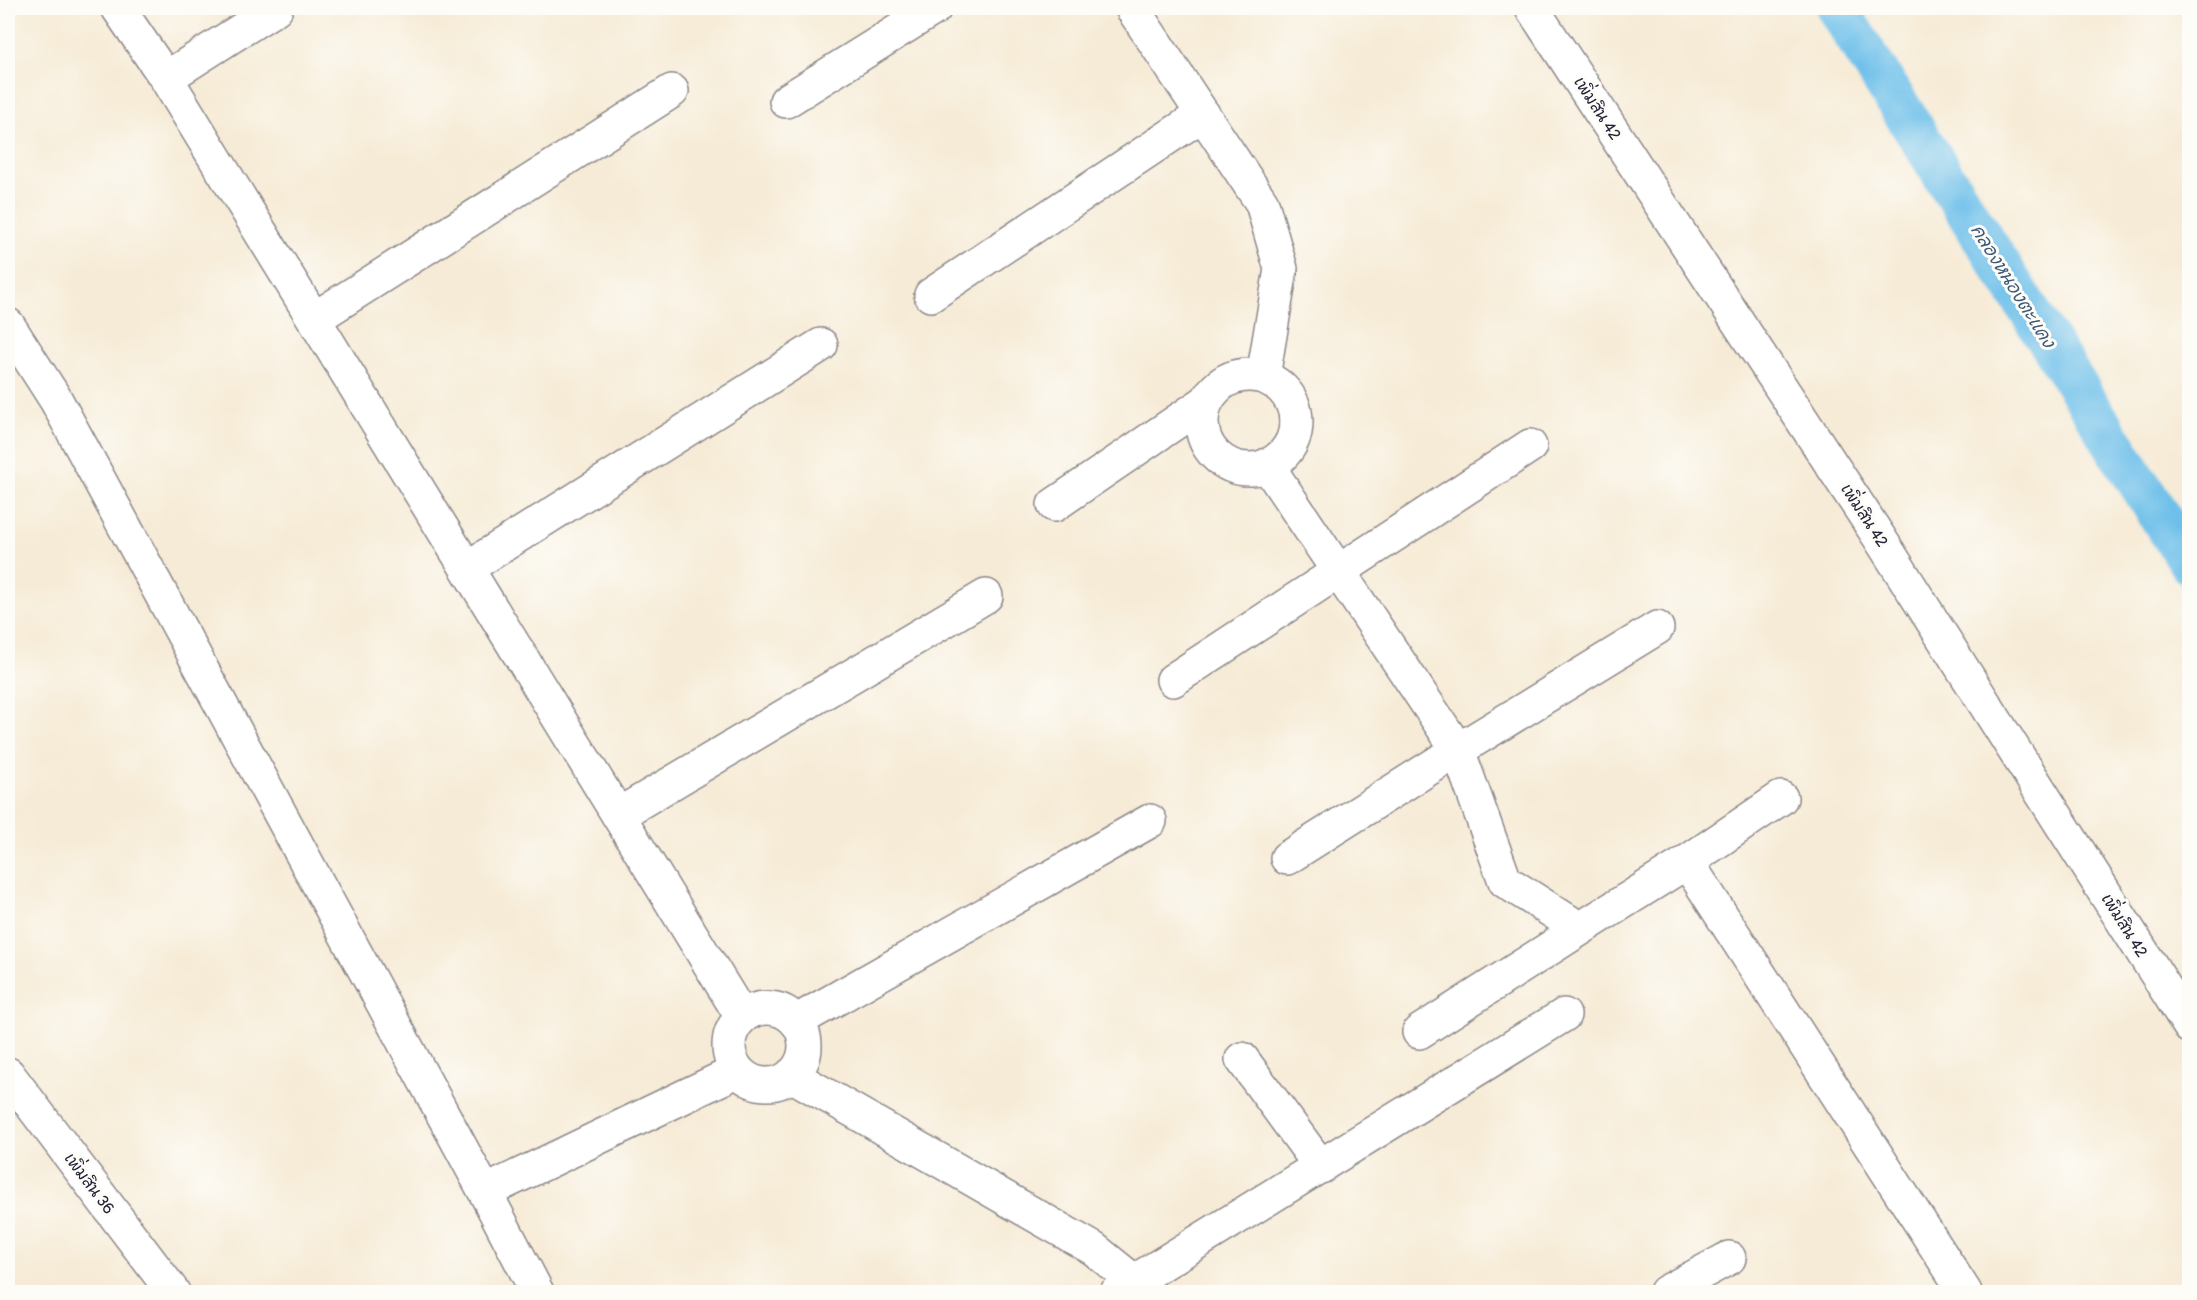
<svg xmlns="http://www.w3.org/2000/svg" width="2197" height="1300" font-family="Pangolin,'Playpen Sans Thai',sans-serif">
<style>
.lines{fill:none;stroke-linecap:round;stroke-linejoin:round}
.canal{stroke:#6ec0ea;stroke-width:42}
.street-casing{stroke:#8c8688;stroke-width:36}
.street{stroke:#fff;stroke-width:33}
.labels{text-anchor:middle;stroke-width:6;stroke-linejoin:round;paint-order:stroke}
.street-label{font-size:16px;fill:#22223b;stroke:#fdfcf7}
.water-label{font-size:18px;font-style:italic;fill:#3d5978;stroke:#fdfcf7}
</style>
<rect width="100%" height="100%" fill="#fdfcf7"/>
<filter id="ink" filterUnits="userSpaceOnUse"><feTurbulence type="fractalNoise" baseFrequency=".0167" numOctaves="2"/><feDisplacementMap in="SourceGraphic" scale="12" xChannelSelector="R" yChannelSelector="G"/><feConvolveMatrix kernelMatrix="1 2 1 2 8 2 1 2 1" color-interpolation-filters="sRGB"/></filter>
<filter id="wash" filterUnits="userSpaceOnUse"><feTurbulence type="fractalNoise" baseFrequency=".008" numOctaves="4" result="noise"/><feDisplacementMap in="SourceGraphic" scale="24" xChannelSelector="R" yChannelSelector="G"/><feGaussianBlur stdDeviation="1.35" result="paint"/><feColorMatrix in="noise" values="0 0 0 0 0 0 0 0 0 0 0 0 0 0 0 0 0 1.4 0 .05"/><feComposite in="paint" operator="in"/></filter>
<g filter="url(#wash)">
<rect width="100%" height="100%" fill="#f6ebd6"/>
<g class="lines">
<path class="canal" d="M1837,8L2190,564"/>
</g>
</g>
<g filter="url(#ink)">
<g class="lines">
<defs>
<path id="street" d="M118,8L166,78L742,1017
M1132,8L1262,203L1281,269L1263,377
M1532,8L1879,537L2190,1027
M166,78L276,8
M786,101L935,8
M931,295L1203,114
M314,319L672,91
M8,325L56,400L485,1192L537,1292
M1202 422a47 47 0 1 1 94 0a47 47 0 1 1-94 0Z
M1267,465L1458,750L1505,881L1580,929L1687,862L1965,1292
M1054,505L1207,401
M467,568L821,345
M1173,680L1530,446
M618,815L986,596
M1287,858L1458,750L1657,628
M1687,862L1781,798
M729 1046a38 38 0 1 1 76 0a38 38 0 1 1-76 0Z
M797,1021L1150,821
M1419,1032L1580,929
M1242,1059L1321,1167
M8,1074L173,1292
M791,1075L1094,1249L1147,1292
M485,1192L737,1071
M1117,1292L1564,1015
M1666,1292L1729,1258"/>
</defs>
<use href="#street" class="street-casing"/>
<use href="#street" class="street"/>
</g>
</g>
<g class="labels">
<g class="street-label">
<text transform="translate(1598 108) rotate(57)" y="6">เพิ่มสิน 42</text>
<text transform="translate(1865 515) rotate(57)" y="6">เพิ่มสิน 42</text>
<text transform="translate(2125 925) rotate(58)" y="6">เพิ่มสิน 42</text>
<text transform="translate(90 1183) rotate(53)" y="6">เพิ่มสิน 36</text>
</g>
<g class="water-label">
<text transform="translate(2013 286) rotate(58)" y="6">คลองหนองตะแคง</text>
</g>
</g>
<rect width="2197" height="1300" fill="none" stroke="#fdfcf7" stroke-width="30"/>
</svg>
